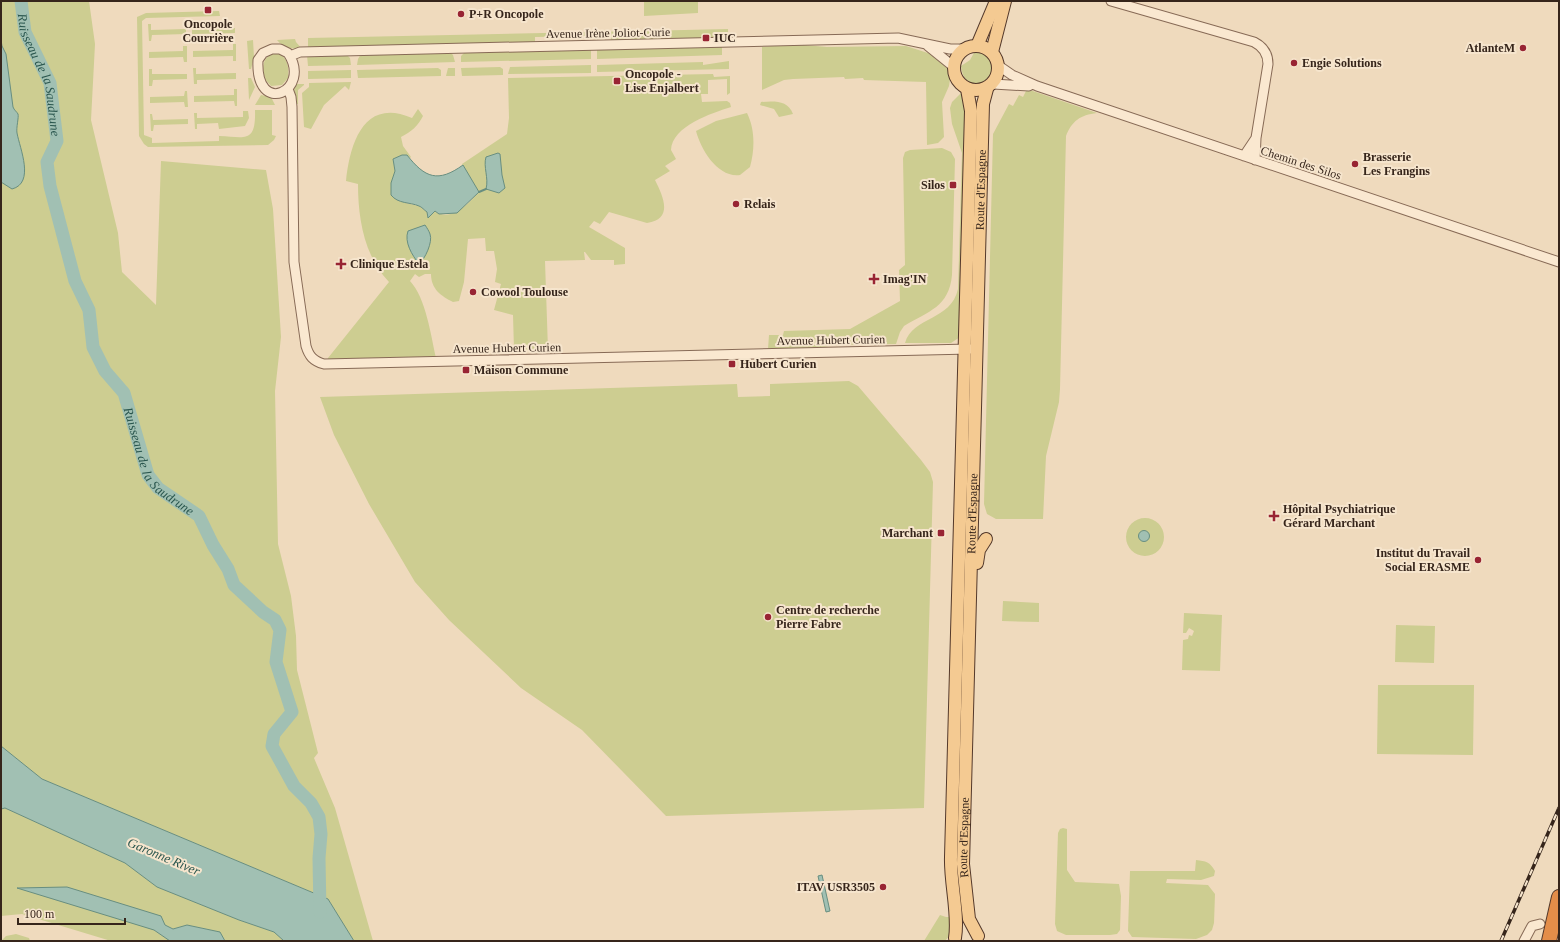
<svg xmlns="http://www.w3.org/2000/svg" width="1560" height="942" font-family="Georgia,serif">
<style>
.green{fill:#cdcd91}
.water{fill:#a1c0b3;stroke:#688e80}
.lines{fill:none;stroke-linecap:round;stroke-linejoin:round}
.stream{stroke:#688e80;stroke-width:2}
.river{stroke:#a1c0b3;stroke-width:13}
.minor-casing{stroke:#876a56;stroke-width:11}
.major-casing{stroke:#54392b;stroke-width:14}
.highway-casing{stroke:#54392b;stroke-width:16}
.minor{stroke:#fae8d0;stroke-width:9}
.major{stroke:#f4ca92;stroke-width:12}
.highway{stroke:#e38d49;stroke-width:14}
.rail-casing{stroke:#36251b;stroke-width:3.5}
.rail{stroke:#f6e5cd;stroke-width:2;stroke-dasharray:6;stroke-linecap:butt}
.poi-dot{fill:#982433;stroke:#f6e5cd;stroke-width:1.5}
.labels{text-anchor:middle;stroke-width:4;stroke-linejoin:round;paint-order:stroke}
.poi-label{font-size:12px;font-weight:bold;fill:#36251b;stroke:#f6e5cd;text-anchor:start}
.street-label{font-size:12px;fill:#36251b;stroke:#f6e5cd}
.water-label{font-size:13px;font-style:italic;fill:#2a564e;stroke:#f6e5cd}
</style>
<rect width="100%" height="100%" fill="#efdabd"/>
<path class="green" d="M1,1H89L95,44L91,120L118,233L122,272L156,305L161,161L266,170L273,209L281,337L275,391L278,544L291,596L296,636L297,670L318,753L314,758L335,808L373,941H354L328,899L42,779L1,746Z
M644,1H698V13L644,16Z
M219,11L220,16L146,18L142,21L144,135L152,138V143L219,141V136C245,137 256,144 255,110H272V135L276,136L274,140L268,145L148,147L144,144L139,136L137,17L146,13Z
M192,23H195V28H235V33L195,34V39H192Z
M148,24H151V30L186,29V34L152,35L151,41H149Z
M728,29V35L720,38L611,42V35L596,36V32Z
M591,32V36L535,37V44L308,49V38Z
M295,39L296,42L302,49C293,49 283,48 277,40Z
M253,40L254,57L251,69H249L247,41Z
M233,44H236V61H233V56L193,57V51L233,50Z
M793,44L827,47L906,46L931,54L949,67L951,73L949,86L942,102L944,137L938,143L927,145L926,82L864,80L863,78L845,79L844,77L793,79L784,80L762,90V47Z
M183,46H187V62H184L183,57L149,58V52L183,51Z
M713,46L722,47V55L597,59V48Z
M591,49V59L461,62V56L466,51Z
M975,51C982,51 988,53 992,58C1008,81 964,100 961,66L970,60Z
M450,52L453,55L455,62L357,65L358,59L361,54Z
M279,53C288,59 289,67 288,78L282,85L271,86L264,78C262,64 263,54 279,53Z
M307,55H347L350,58L351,65L308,66Z
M729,61V69L597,72V65L703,62V65Z
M591,65V73L508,74L510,67Z
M500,67L503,69V75L462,76L461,68Z
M193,68H196V74L236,73V79L197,80V84H194Z
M438,68L441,70V76L358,78L357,70Z
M448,68H455V76H446Z
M149,69H152V74H187V79L153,80L152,86H149Z
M351,70V78L308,79V71Z
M713,74L714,77L730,76V93L727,95V79L708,80V94H701L702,102L727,101L730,103L731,107C712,113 672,126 671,150L676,159L665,166L670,171L655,180C663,196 674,219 647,223L609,212L600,224L594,221L589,227L625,248V264L614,265V260H591L585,252H584L585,260L545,261L548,350H514L513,315L494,310L501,284L495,282L497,269L494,251H486L485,238L468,239L464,282L459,301L453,302C441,296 431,289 431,274H425L419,277L415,274L410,281C426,298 431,336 436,358L328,361V358L389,282C364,256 358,218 358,184L346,181C350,143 364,97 412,118L418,109L423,116C418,126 411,132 401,137L403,146L411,157L410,158L407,155L393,159L395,171L391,190L406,203L419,206L427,212L428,218L435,211C451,223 469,203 479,192L462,164L507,134L509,118L508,78Z
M248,78H251L255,87L249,100Z
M351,82L349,90L345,86L324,105L311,129L304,127L302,93L309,87V83Z
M297,84H304V85L298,90V104H295L294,87Z
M234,89H237V106H235L234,101L194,102V96L234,95Z
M1027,89L1097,113C1080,115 1072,121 1066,136L1060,389L1059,402L1046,456L1043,519H996L987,514L984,504L993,134L1009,104L1013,106L1019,95L1023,97Z
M185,91H187L188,107H185L184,102L150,103V97L184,96Z
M962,92L966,98L960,337L951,343H905C913,316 951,321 958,289L962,153L952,124L950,108L952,102Z
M261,95L271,97L275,105H255Z
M761,102C774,101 788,100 793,114L779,117L774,109L760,105Z
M243,111H248L249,118L245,126L219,129L218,123L197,124V129H195L194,113H197V118L243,117Z
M747,113C755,129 755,149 750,167L740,175C718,178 701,150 696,131L716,121Z
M150,114H152L153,120L188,119V124L154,125L153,131H151Z
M942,148L951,152L955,159L952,275C949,307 929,311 904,326L900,332L896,344L836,345L801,350L768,349L769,335H783L784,331L850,329L900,301L899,270L905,265L903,158L905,152L910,150Z
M849,381L858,386L921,460L930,472L933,482L924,808L666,816L582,730L521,688L449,620L415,582L369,504L334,435L320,397L737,384L738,397L770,396V384Z
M1126 537a19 19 0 1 1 38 0a19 19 0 1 1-38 0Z
M1003,601L1039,603V622L1002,621Z
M1184,613L1222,615L1220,671L1182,670L1183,640L1188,639L1189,635L1192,636L1194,631L1189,628L1186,633H1183Z
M1396,625L1435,626L1434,663L1395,662Z
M1378,685H1474L1473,755L1377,754Z
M5,808L125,863L157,887L239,920L274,932L284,941H225L219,932L187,925L173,929L165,925L154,930L170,941H111L22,914L1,916V809Z
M1063,828L1067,829V870L1075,882L1119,884L1121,896L1120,930L1117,934L1110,935H1066L1057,931L1055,924L1058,833L1060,829Z
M1196,860C1206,861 1210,862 1215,871L1214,876L1201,880L1167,879L1166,883L1208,885L1215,894L1214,923L1212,930L1207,935L1196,939L1132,937L1128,931L1130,871H1195Z
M940,915L946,917H951L950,935L945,941H924Z
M16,934L29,938L30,941H1L6,936Z"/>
<path class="water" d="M1,40L2,46L6,54L13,107C14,110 17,112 18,114C19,117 16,128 17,133C20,149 35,183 12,189L1,182Z
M498,153L500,154L502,175L505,188L499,193L486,189C489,178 483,167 486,157Z
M402,155H407C425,178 438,183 463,165L479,192L457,213L439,214L435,211L428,218L427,212C424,210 422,207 419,206C410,202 398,204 391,195V183L395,171L393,159Z
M425,225C427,228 429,231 430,234C433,242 425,259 419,264C412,255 404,242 408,231Z
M1138.5 536a5.5 5.5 0 1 1 11 0a5.5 5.5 0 1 1-11 0Z
M1,746L42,779L328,899L354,941H284L274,932L239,920L157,887L125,863L5,808L1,809Z
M822,875L830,911L826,912L818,876Z
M67,887L161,916L165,925L173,929L187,925L220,932L225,941H170L154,930L17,888Z"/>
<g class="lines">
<path class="stream" d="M479,192L486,189"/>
<path class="river" id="s1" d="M21,1L25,32L50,83L57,141L47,162L50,186L75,281L89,310L93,347L105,371L124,393L148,475L158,488L199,516L213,545L228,569L234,585L263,612L275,620L280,630L276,662L292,712L274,734L272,746L294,786L311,803L319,817L321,834L319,858L320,912"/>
<defs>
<path id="minor" d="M1111,1L1254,42C1264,47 1268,54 1268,64L1256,138L1255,160
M928,46L954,67
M272,49H280L288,53C313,91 255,118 258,60L263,53Z
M290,56L300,52L898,38L950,49H964
M999,66L1012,75L1037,86L1559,262
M993,84L1029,86
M288,89L291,97L292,107L294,262L306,346C309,356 313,361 324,364L970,349
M1244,156L1256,138
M1524,941L1532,926L1540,924"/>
<g id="major">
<circle cx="976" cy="68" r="22"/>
<path d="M977,46L996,1"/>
<path d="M992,52L1005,1"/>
<path d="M977,563L979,550L986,539"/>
<path id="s2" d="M978,936L969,919L963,864L983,104L987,89"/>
<path d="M955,938C959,915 950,882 951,857L971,111L967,89"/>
</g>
<path id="highway" d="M1549,941L1559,897"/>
</defs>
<use href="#minor" class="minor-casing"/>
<use href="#major" class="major-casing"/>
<use href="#highway" class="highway-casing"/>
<use href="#minor" class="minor"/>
<use href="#major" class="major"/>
<use href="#highway" class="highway"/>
<defs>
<path id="rail" d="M1501,941L1559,808"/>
</defs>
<use href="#rail" class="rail-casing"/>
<use href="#rail" class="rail"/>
</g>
<g class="poi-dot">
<rect x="204" y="6" width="8" height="8" rx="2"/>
<circle cx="461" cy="14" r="4"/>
<rect x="702" y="34" width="8" height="8" rx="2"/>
<circle cx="1523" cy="48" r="4"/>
<circle cx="1294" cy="63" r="4"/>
<rect x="613" y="77" width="8" height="8" rx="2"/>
<circle cx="1355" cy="164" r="4"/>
<rect x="949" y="181" width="8" height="8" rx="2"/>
<circle cx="736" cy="204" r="4"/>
<path d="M339 258h4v4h4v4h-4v4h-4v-4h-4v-4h4z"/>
<path d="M872 273h4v4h4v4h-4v4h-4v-4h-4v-4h4z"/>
<circle cx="473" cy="292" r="4"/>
<rect x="728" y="360" width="8" height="8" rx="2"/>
<rect x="462" y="366" width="8" height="8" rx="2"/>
<path d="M1272 510h4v4h4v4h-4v4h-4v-4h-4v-4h4z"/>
<rect x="937" y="529" width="8" height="8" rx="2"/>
<circle cx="1478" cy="560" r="4"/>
<circle cx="768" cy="617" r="4"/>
<circle cx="883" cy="887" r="4"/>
</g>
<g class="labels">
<g class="poi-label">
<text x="469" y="18">P+R Oncopole</text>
<text x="208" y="28" text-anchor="middle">Oncopole<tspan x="208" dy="14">Courrière</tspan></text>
<text x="714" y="42">IUC</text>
<text x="1515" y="52" text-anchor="end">AtlanteM</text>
<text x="1302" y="67">Engie Solutions</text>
<text x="625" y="78">Oncopole -<tspan x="625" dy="14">Lise Enjalbert</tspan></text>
<text x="1363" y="161">Brasserie<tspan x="1363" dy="14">Les Frangins</tspan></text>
<text x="945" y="189" text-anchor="end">Silos</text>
<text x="744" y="208">Relais</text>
<text x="350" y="268">Clinique Estela</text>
<text x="883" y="283">Imag'IN</text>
<text x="481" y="296">Cowool Toulouse</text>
<text x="740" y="368">Hubert Curien</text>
<text x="474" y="374">Maison Commune</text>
<text x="1283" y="513">Hôpital Psychiatrique<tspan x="1283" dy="14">Gérard Marchant</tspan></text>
<text x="933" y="537" text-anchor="end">Marchant</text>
<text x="1470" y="557" text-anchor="end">Institut du Travail<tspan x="1470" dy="14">Social ERASME</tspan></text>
<text x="776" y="614">Centre de recherche<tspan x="776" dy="14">Pierre Fabre</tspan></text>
<text x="875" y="891" text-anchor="end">ITAV USR3505</text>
</g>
<g class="street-label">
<text transform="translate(608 33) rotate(-1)" y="4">Avenue Irène Joliot-Curie</text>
<text transform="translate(1301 163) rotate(18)" y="4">Chemin des Silos</text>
<text dy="4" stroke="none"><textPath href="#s2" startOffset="749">Route d'Espagne</textPath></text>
<text transform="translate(831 340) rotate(-1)" y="4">Avenue Hubert Curien</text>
<text transform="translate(507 348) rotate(-1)" y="4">Avenue Hubert Curien</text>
<text dy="4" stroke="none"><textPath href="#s2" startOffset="425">Route d'Espagne</textPath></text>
<text dy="4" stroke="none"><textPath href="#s2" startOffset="101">Route d'Espagne</textPath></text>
</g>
<g class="water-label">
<text dy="5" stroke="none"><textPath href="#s1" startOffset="77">Ruisseau de la Saudrune</textPath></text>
<text dy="5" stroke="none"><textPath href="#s1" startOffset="497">Ruisseau de la Saudrune</textPath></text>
<text transform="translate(164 856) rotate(23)" y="5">Garonne River</text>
</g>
</g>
<rect width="1560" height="942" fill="none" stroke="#36251b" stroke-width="4"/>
<path d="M18 918v6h107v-6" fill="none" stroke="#36251b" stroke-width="2"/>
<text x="24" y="918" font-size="12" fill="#36251b" stroke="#f6e5cd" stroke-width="3" paint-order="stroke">100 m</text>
</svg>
